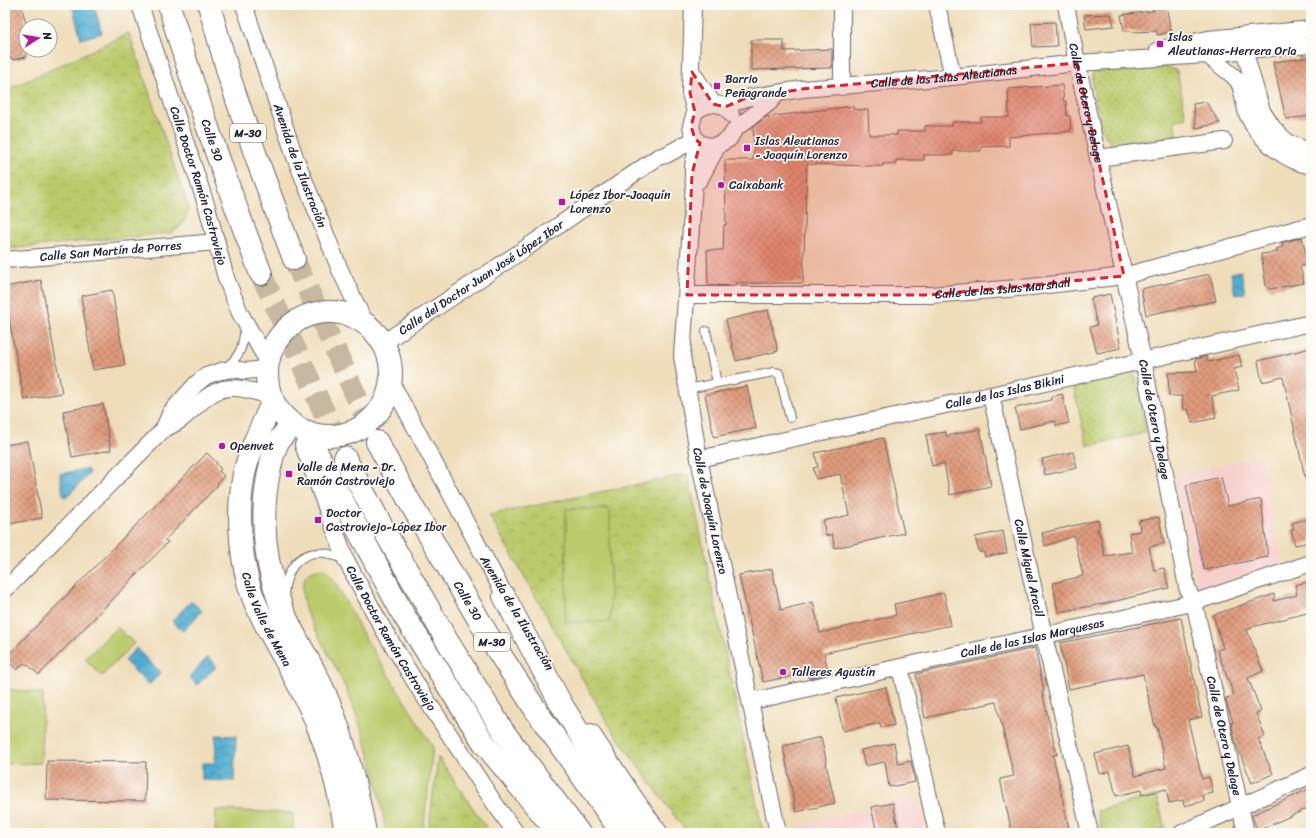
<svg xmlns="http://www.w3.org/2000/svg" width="1316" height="838" font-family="Sriracha,sans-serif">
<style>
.built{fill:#f7d0ce}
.grass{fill:url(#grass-dots);stroke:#6e7654}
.park{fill:url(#park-crowns);stroke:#6e7654}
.garden{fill:#bbca6c;stroke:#6e7654}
.water{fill:url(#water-waves);stroke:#3a6886}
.building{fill:url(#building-cross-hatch)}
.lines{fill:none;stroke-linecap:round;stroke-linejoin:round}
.highway-tunnel{stroke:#c6b8a1;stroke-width:22;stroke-dasharray:22 11;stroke-linecap:butt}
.lane-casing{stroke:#6a6367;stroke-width:10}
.street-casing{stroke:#6a6367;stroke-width:18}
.secondary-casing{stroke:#6a6367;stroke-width:24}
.highway-casing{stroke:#6a6367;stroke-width:24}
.lane{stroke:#fff;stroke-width:8}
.street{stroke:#fff;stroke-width:16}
.secondary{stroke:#fff;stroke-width:22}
.highway{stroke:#fff;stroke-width:22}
.marked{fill:#d62828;fill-opacity:0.2;stroke:#d62828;stroke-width:3;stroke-dasharray:8 5;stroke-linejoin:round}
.poi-dot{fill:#b5179e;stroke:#fdfcf7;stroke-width:1.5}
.labels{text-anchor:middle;stroke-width:3.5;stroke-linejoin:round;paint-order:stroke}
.shield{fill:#fdfcf7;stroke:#646373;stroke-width:1}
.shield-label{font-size:11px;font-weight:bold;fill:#22223b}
.poi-label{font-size:12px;fill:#22223b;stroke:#fdfcf7;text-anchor:start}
.street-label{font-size:12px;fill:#22223b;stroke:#fdfcf7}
</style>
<defs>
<pattern id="grass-dots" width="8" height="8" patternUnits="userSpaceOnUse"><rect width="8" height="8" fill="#bbca6c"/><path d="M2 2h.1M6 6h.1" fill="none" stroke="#a0ad5e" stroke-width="1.8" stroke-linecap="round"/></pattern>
<pattern id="park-crowns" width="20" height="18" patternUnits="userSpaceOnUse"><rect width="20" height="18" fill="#bbca6c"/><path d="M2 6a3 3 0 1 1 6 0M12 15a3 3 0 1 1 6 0" fill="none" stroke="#a0ad5e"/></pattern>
<pattern id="water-waves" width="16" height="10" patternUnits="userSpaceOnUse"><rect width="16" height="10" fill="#53add1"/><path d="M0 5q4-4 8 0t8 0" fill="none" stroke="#448cab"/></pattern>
<pattern id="building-cross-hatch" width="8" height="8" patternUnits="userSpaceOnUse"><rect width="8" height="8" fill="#e09b7c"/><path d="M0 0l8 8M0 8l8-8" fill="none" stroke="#b57e67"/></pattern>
</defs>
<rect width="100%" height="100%" fill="#fdfcf7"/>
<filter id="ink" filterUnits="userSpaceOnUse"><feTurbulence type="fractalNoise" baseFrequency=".025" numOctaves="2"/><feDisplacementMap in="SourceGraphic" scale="8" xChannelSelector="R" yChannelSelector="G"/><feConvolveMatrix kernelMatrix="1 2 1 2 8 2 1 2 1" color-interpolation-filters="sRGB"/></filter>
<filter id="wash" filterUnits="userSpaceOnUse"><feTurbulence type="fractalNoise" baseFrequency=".012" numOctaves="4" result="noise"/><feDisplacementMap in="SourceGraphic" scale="16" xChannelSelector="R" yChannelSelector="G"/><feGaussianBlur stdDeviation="0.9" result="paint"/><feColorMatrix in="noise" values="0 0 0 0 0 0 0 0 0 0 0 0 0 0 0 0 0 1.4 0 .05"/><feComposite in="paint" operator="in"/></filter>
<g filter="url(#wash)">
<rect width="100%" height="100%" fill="#efddba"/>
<path class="built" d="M1260,454L1283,563L1201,589L1197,586L1175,475L1246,459Z
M918,797L924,819L922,820L924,833H803L801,824Z"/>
<path class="grass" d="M1163,65L1177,71L1186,118L1174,121L1178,137L1112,146L1101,129L1092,84L1093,72Z
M1133,371L1136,378L1146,433L1087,446L1073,385Z
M1156,795L1165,827L1152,833H1102L1097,811Z"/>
<path class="park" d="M129,33L188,207C186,221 184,225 171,233L5,249V91Z
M688,474L763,833H687L611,729L489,515Z
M438,757L490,833H428Z"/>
<path class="garden" d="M566,509H610V622H566Z
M324,569L332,577L364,636L433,747L423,833H386C378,780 364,727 341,678C330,657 318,635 307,614C303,604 300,585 306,576C310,570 318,570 324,569Z
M117,627L134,643L102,676L85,659Z
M5,689L43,693L41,763L5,764Z
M216,810L293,813V833H215Z"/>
<path class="water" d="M72,5H94L102,33L81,39Z
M1241,271L1245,293L1235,295L1231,273Z
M85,469L88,470L89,474L67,497H64L63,495L60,476V474Z
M191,601L202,611L183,631L172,621Z
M136,648L161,673L149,685L124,661Z
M208,657L217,666L197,685L189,677Z
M216,735L236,736L234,781L202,780V763H215Z"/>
<g id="blocks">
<path class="building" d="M5,5H21L26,23V57L13,60L12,58L5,60Z
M1166,5L1171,32L1157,35V31L1132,32L1131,31H1124L1121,15L1153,11V8Z
M1111,14L1114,26L1086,29L1084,15Z
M1055,22L1057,46L1033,47L1031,23Z
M751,40H784V51L832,49V68L751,70Z
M1311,57V116L1286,119L1273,62Z
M1062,85L1064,102L1066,101L1067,116H1070L1071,131L1009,137V146L981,147V151H953V155H924V160H896V164H883V166H868L807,164L803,283H736V286L708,285L707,250H723L724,225H726L725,160H753L754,149L753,127L766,117L853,106V109L868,110L869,135H897V131H925V126H952L953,122H981V117H1009L1008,89Z
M1206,102L1220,123L1196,128L1193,104Z
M1302,237L1308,265L1300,266L1304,283L1270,289L1266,286L1261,254L1278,252L1276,249L1283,247L1282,243Z
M1210,274L1216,301L1146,315L1141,289Z
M41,280L62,393L24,400L5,297V287Z
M112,290L125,365L93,370L81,296Z
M1110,294L1121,348L1097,353L1090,327L1097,325L1091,298Z
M768,310L778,351L736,361L726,320Z
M1311,348V481L1306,482L1283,377L1262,382L1258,361Z
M1239,355L1242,367L1234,369L1239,390L1212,396L1216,418L1192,423L1190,414H1189L1188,409L1183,410L1182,396H1169L1168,373L1197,372L1195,359L1206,356L1208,362Z
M747,386L756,428L714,437L705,395Z
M1062,394L1069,423L1056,426L1055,421L1020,429L1015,408L1051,400V397Z
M103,404L111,450L72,457L63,411Z
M980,429L991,486L950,495L944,463L932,466L926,435L946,432V436Z
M883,438L904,533L835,548L832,534L826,536L823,521L849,515L840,474L816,479L813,468L818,467L815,453Z
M28,441L42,518L9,524L5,505V445Z
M1073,452L1077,468L1045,475L1042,459Z
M207,453L217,463L216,464L221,469L219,471L224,476L217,484L218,485L165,540L168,542L39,675L27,664L26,665L24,663L17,670L5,658Z
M1221,477L1228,506L1261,499L1268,557L1204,570L1186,485Z
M1159,517L1164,543L1149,547L1154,570L1164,568L1169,588L1108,603L1058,612L1053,583L1083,576L1074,536L1045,546L1042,533L1098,520L1100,528L1097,529V531H1099L1105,556L1132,552L1129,533L1140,531L1139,521Z
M1311,518V542L1295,545L1291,530H1294L1292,523Z
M1003,531L1007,553L985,557L984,552H979L975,537Z
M772,569L781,610L813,602L820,633L896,615L894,604L944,593L951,625L824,653L829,674L809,678L808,673L763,682L739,575Z
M1311,581V612L1252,627V628L1247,630L1263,671L1248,678L1261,711L1256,713L1265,736L1258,739L1273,774L1252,783L1236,744L1231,723L1233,722L1225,699L1234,695L1217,650L1223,648L1213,615L1274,594V601L1297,595L1295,585Z
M1181,618L1202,717L1188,720L1202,779L1209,777L1213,793L1203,795L1204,801L1184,806L1183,800L1169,803L1166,789L1142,795L1141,790L1116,796L1110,771L1100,774L1095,754L1128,746L1135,776L1166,768L1157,727H1155L1143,674L1069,689L1060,643Z
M1035,648L1044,691L1042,692L1057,755H1053L1070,833H1012L1000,779L1014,776L996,702L925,718L916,674Z
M886,687L894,725L881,728L880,723L843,731L836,698Z
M821,737L827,764H826L835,803L796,812L783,746Z
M894,743L898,764L911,761L915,782L889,787L885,762L865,766L861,750Z
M47,761L146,762L145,801L46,800Z
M1311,788V807L1257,831L1252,815Z
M893,803L899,833H877L871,807Z"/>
</g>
</g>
<g filter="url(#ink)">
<use href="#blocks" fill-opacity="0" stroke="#6a6367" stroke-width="1"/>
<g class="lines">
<path class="highway-tunnel" d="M294,259L377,442
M261,274L345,458"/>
<defs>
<path id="lane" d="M706,331L717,383
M226,367C242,355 243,345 245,326
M687,389L774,372L779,373L780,377L790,418
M284,594C286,571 298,550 325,553C331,554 339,558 346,560"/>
<g id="street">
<path id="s1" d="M140,5L207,207L226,278L240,313L268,362"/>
<path id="s2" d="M244,5L295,157L340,270L365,323"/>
<path d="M693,5L690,93L695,112L691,126L693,133L695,139L700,143L709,146L718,145L729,139L735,129L769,103L777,94"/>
<path d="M937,5L953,77"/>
<path id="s3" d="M1066,5L1077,63L1143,360L1187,587L1196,611L1246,833"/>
<path d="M1235,44L1244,50L1262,111L1273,128L1288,143L1311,152"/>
<path d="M1158,50L1208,39L1311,29"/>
<path d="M1207,55C1214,61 1234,75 1238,81C1244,91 1243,105 1248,116C1260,141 1285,161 1311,166"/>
<path d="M692,72L713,104"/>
<path d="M842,87V5"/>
<path id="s4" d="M725,107L746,98L802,89L953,77L1077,63L1207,55L1244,50L1311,45"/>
<path d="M695,112C706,103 723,100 731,114"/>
<path id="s5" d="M700,143C694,157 691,168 694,184L682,356L699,459L778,833"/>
<path d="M1098,158L1224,141"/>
<path d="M694,184L700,179L718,145"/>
<path id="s6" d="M5,260L217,242"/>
<path id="s7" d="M687,295H930L1031,287L1124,276L1311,225"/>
<path id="s8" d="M383,343L526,248L658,157L666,155L695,139"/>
<path d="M391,382L510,605"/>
<path id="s9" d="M991,395L1044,636L1090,833"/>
<path d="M163,430L171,412L196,384L206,376L221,371L233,369L245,371L256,370L268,366"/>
<path id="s10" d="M303,445L346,560L382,627L420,690L495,804L516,833"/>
<path id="s11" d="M699,459L991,395L1311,323"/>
<path d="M5,590L163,430C168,427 174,424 179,421C196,409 210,387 233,388C246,388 259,393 272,397"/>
<path d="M900,667L937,833"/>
<path id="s12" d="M750,700L762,699L900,667L1192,603L1311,563"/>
<path d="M591,732L639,804L660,833"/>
<path d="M1182,833L1311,775"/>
</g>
<g id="secondary">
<circle cx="329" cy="374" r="62"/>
<path id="s13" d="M273,401C263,424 250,448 244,474C236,515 240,573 259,611C277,649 301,683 316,722C331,757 340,795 346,833"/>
<path d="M293,424C288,429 283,435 279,440C273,450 272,461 269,472C260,517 264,560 280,603C292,636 313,664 326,696C340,727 349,761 357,794C360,807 363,820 365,833"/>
</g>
<g id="highway">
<path id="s14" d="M169,5C195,96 227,185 261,274"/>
<path d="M209,5L230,79L258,162L294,259"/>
<path d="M308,432L319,457L403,614L484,743L558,833"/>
<path id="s15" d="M377,442L412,506L489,637L537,712L622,833"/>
<path d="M345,458L385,532L446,639L503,731L579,833"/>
<path d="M504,596L560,702L641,833"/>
</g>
</defs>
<use href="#lane" class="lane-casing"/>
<use href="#street" class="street-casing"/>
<use href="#secondary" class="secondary-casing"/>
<use href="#highway" class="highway-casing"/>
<use href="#lane" class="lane"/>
<use href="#street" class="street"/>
<use href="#secondary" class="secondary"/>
<use href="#highway" class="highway"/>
</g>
</g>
<path class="marked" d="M1077,63L1124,276L930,295H687L692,174L700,143L695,139L691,126L695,112L690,93L692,72L713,104L725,107L746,98L802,89Z"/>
<g class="poi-dot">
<rect x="1156" y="40" width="8" height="8" rx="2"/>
<rect x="713" y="82" width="8" height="8" rx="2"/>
<rect x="743" y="144" width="8" height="8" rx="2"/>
<circle cx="721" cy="185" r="4"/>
<rect x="558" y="198" width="8" height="8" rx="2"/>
<circle cx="222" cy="446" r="4"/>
<rect x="285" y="470" width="8" height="8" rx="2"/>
<rect x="314" y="516" width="8" height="8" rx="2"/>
<circle cx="783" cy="672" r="4"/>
</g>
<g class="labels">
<g class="shield">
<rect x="230" y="124" width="36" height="18" rx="3"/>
<rect x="474" y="633" width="36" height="18" rx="3"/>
</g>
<g class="shield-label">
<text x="248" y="137">M-30</text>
<text x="492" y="646">M-30</text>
</g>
<g class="poi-label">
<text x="1168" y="41">Islas<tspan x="1168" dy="14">Aleutianas-Herrera Oria</tspan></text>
<text x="725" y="83">Barrio<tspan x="725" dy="14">Peñagrande</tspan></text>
<text x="755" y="145">Islas Aleutianas<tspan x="755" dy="14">- Joaquín Lorenzo</tspan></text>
<text x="729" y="189">Caixabank</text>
<text x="570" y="199">López Ibor-Joaquín<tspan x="570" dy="14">Lorenzo</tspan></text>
<text x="230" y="450">Openvet</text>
<text x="297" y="471">Valle de Mena - Dr.<tspan x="297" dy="14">Ramón Castroviejo</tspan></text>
<text x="326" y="517">Doctor<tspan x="326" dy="14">Castroviejo-López Ibor</tspan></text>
<text x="791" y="676">Talleres Agustín</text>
</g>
<g class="street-label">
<text dy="4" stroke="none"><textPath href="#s4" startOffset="222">Calle de las Islas Aleutianas</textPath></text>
<text dy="4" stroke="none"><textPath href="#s3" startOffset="100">Calle de Otero y Delage</textPath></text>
<text dy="4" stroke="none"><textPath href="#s14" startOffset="142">Calle 30</textPath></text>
<text dy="4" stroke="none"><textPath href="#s2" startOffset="170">Avenida de la Ilustración</textPath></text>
<text dy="4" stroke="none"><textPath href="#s1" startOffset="190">Calle Doctor Ramón Castroviejo</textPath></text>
<text dy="4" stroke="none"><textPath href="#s6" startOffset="106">Calle San Martín de Porres</textPath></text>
<text dy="4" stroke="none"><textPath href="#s8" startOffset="118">Calle del Doctor Juan José López Ibor</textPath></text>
<text dy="4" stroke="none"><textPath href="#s7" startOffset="316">Calle de las Islas Marshall</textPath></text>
<text dy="4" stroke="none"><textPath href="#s11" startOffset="313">Calle de las Islas Bikini</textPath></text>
<text dy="4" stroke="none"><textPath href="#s3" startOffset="424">Calle de Otero y Delage</textPath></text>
<text dy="4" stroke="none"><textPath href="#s5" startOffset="372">Calle de Joaquín Lorenzo</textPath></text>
<text dy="4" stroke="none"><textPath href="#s9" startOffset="177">Calle Miguel Aracil</textPath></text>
<text dy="4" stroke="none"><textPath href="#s15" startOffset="183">Calle 30</textPath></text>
<text transform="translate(517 613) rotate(59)" y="4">Avenida de la Ilustración</text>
<text dy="4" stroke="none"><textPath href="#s13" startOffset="229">Calle Valle de Mena</textPath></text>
<text dy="4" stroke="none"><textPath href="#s10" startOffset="213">Calle Doctor Ramón Castroviejo</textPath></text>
<text dy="4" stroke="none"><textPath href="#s12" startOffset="289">Calle de las Islas Marquesas</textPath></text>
<text dy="4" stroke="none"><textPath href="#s3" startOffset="748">Calle de Otero y Delage</textPath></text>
</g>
</g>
<rect width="1316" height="838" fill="none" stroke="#fdfcf7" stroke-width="20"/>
<g transform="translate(38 38) rotate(78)"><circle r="19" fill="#fdfcf7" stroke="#a5a5ac"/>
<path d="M0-3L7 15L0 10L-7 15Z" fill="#b5179e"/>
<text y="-6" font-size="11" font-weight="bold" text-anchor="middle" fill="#22223b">N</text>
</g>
</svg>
